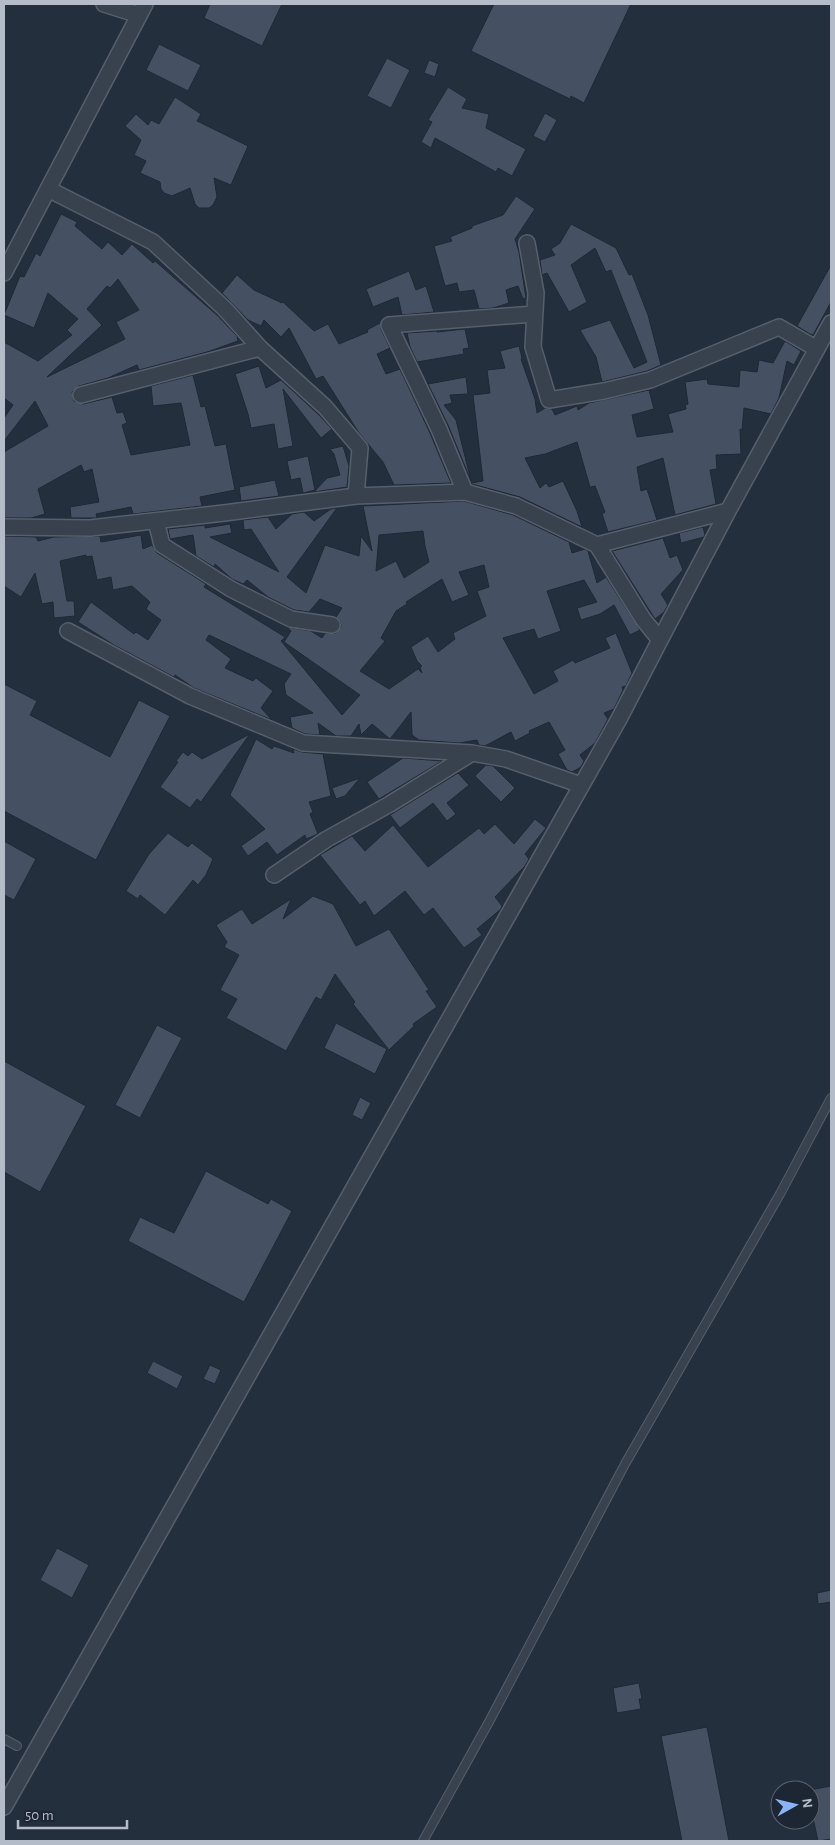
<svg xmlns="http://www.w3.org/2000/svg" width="835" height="1845" font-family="'Alegreya Sans',sans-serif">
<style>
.building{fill:#455162;stroke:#1f2835;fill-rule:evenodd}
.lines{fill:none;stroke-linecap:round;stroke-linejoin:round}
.service-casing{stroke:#565f6c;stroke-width:10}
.minor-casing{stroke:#565f6c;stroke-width:18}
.service{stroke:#38414e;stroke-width:8}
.minor{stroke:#38414e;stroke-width:15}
</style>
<rect width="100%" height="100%" fill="#242f3e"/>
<path class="building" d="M210,4H282L262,46L204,18Z
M494,4H631L584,103L571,96L570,99L471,51Z
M159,44L201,65L188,91L146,70Z
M387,58L410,70L391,108L367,96Z
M429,60L439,64L435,77L424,73Z
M448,87L467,99L462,108L489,114L486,128L526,149L512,176L498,168L496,172L435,138L431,148L421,142L432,122L428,120Z
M175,97L201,114L197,121L248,146L231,185L214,178L217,197L213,205L209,208H199L195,204L190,188L172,196L164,193L161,189L160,182L140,173L146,161L134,155L141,140L125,126L136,114L148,125L151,120L159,124Z
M545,113L557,120L545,142L533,136Z
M516,196L535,209L515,239L519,252L526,298L523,299L518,286L506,290L509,303L493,308L479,309L474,290L459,292L457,283L445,286L434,246L452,241L450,237L472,228V226L503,215Z
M61,214L77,222L75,226L102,249L108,242L122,255L132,244L153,263L155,261L218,316L237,336L238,341L207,352L139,370L137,365L108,378L79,386L72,392L74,401L83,404L112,397L117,413L123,412L127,423L122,425L131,455L190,445L181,403L153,406L151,386L193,375L201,407L205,406L215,446L226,444L235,490L200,497L202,506L133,514L131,507L96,514L97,518H71L70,507L99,502L92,469L84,472L81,465L38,489L45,514L31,518H4V452L48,426L35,401L4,441V418L13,405L4,398V342L38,361L72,335L67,330L78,319L48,293L34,328L4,315L20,276L24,277L36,253L40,256ZM118,279L139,310L116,322L125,339L47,377L102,325L87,309L107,286L110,288Z
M571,224L616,248L629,275L632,274L648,315L661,365L647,371L602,382L596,357L580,330L610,320L634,368L647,362L611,270L606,272L595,248L571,265L587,302L569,312L547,273L542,275L540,260L555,255L551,249L560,243Z
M831,265V302L813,335L810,334L797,326Z
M409,271L416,290L426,286L434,312L402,315L398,297L373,307L366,289Z
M237,275L254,290L282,303L283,302L314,331L328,324L339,344L368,332L367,330L380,323L381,329L390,348L377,354L386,374L400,369L430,433L451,483L394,485L383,462L359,433L323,376L316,379L289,328L281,337L264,320L261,326L248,320L222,293Z
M465,329L469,348L463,349L464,354L417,362L410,347L407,333L437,331V332Z
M785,341L801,351L794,365L787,361L779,398L771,414L744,408L742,430L740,429L741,454L716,455L717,469L710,470L716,504L675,515L663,458L637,467L641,491L647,489L657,520L608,532L602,514L605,512L595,486L590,487L577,442L545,454L525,458L540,488L546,483L549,487L563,481L577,511L582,527L520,497L472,484L471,483L483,481L473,395L490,393L487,370L505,368L500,351L519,346L522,358L521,359L535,399L537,413L545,408L552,409L555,415L577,406L578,410L589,403L649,390L654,409L632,415L637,437L673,432L668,414L686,409L685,405L688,404L685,382L707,379L708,384L739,387L740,370L757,372L759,360L773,363Z
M259,366L266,388L281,380L318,414L332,429L321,438L283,389L293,446L278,449L274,424L251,428L248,414L235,374Z
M466,377L468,394L450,395L452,403L444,405L456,420L471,481L448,425L427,382L428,384Z
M343,446L349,466L347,487L314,492L327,478L340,475L334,454L330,449Z
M308,456L315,490L303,493L300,478L291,480L287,461Z
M275,480L279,496L241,501L239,487Z
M464,501L513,515L569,542L572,553L585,549L588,551L597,583L606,577L640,630L630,635L614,605L600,614L581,620L577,608L597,602L584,580L547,591L561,631L538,639L534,629L503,638L534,694L558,681L553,671L573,660L575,663L610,648L605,638L616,633L632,673L626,686L622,687L623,690L614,709L604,713L608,719L595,743L580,755L584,761L581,767L572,772L567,770L558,754L565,750L549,722L529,731L530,733L515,741L511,732L485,746L479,745L477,740L459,743L419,740L412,735L411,712L390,739L372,724L361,735L359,724L351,736H336L318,723L320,735L305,734L292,728L290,717L313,713L286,695L284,684L291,674L209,635L206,640L231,659L225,668L253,681L256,678L273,691L261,708L272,720L194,688L175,675L174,677L114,645L78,622L91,602L134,634L136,632L148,640L161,620L146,609L150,602L132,586L113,590L111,577L97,580L92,556L86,557V555L60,561L67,601H74L75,616L54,618L53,602L42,604L35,573L21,597L4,586V536L36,537L38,541L54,537L100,536L101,542L141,535L143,549L152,545L157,553L206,584L204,587L285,637L281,641L342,715L360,695L284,642L291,631L287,627L311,631L322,638L325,633H336L341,626L340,621L336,617L342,608L320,599L309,612L294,610L268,597L247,580L243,584L232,579L215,564L214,567L196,556L193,535L170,539L168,529L205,525V528L230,524L232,533L210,537L279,572L251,529L244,530L243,520L268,517L276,529L292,514L304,512L314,521L331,509L337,508L287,577L306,593L325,545L359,556L361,536L372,551L363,506ZM423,531L425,546L429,562L404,578L396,561L376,571L379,535ZM484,565L489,587L477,591L486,616L453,633L455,639L438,652L428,636L411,647L417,661L422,666L420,667L422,673L418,669L389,689L360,671L385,641L381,638L396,611L407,604L406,602L442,579L452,602L469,595L459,572Z
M703,527L705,535L704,537L681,543L679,533Z
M663,538L670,558L677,555L683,570L661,594L668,605L664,612L655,619L612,551Z
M4,684L37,701L30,715L110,757L139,700L170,716L96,860L4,811Z
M250,734L201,802L197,799L190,808L160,787L178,762L176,761L183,752L188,756L192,752L202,759Z
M256,739L272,749L274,746L294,753L293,749L302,752L323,754L331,796L309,802L313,812L310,814L318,834L306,839L305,835L277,855L267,842L248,856L241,846L265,829L230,795Z
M403,758L442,761L379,799L367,782Z
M486,765L493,766L515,788L501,802L475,776Z
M458,773L469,785L447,803L456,814L447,821L433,803L400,828L390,815Z
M360,778L345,796L336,799L332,788Z
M535,819L546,828L525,854L529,859L525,866L495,897L502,906L501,909L477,929L482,935L464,948L433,908L424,915L405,891L374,916L365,901L360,905L320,855L352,836L365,851L393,825L428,867L479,828L484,834L495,824L514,844Z
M168,833L188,847L192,843L213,859L206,875L198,885L193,880L165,915L140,895L138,899L126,891L149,854Z
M4,841L36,859L14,900L4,895Z
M313,896L333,904L356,946L389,929L429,990L426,991L437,1007L413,1024L414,1026L389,1050L353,1004L355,1002L335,974L321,1000L316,997L286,1051L226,1018L237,999L220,990L239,955L224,947L227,942L216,925L242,909L252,924L291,899L283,919Z
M336,1023L387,1049L375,1074L324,1048Z
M157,1025L182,1038L140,1118L115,1105Z
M4,1061L86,1106L40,1192L4,1172Z
M360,1097L371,1103L362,1120L352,1115Z
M206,1171L268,1204L271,1199L292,1211L244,1302L128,1241L140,1217L174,1233Z
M153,1361L183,1376L177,1389L147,1373Z
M210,1365L221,1370L215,1384L203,1379Z
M57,1548L89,1565L72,1598L40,1580Z
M831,1590V1602L818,1604L817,1593Z
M639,1683L642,1699H639L641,1709L617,1713L613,1688Z
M707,1727L729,1841H682L661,1736Z
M831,1786V1839L818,1841L810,1804V1790Z"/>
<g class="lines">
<defs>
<path id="service" d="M4,1739L17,1746
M423,1841L490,1720L625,1464L780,1194L831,1098"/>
<path id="minor" d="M104,4L139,15
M48,189L153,242L225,309L260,348L325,407L360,448L356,496
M527,243L536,293L533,347L549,400L604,391L650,380L779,327L817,349
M4,273L145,4
M81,395L260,348
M465,492L439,429L389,325L534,314
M156,521L162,545L231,589L291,619L332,625
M4,527L90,528L224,513L356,496L465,492L516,506L597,545L643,619L660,640L619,719L4,1807
M597,545L728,511L831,323
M68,631L190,696L303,743L472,753L506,759L581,785
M660,640L728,511
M274,875L327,839L390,804L472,753"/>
</defs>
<use href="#service" class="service-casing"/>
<use href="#minor" class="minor-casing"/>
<use href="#service" class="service"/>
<use href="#minor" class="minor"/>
</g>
<rect width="835" height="1845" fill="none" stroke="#b4bcc9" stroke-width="10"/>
<g transform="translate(795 1805) rotate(82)"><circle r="24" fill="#1d2633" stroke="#59626f"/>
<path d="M0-4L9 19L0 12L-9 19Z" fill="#8ab4f8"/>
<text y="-8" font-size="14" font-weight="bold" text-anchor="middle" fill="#b4bcc9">N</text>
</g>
<path d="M18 1820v8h109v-8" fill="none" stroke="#b4bcc9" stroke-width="2.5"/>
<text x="25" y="1820" font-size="15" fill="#b4bcc9" stroke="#1d2633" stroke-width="4" paint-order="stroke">50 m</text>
</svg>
